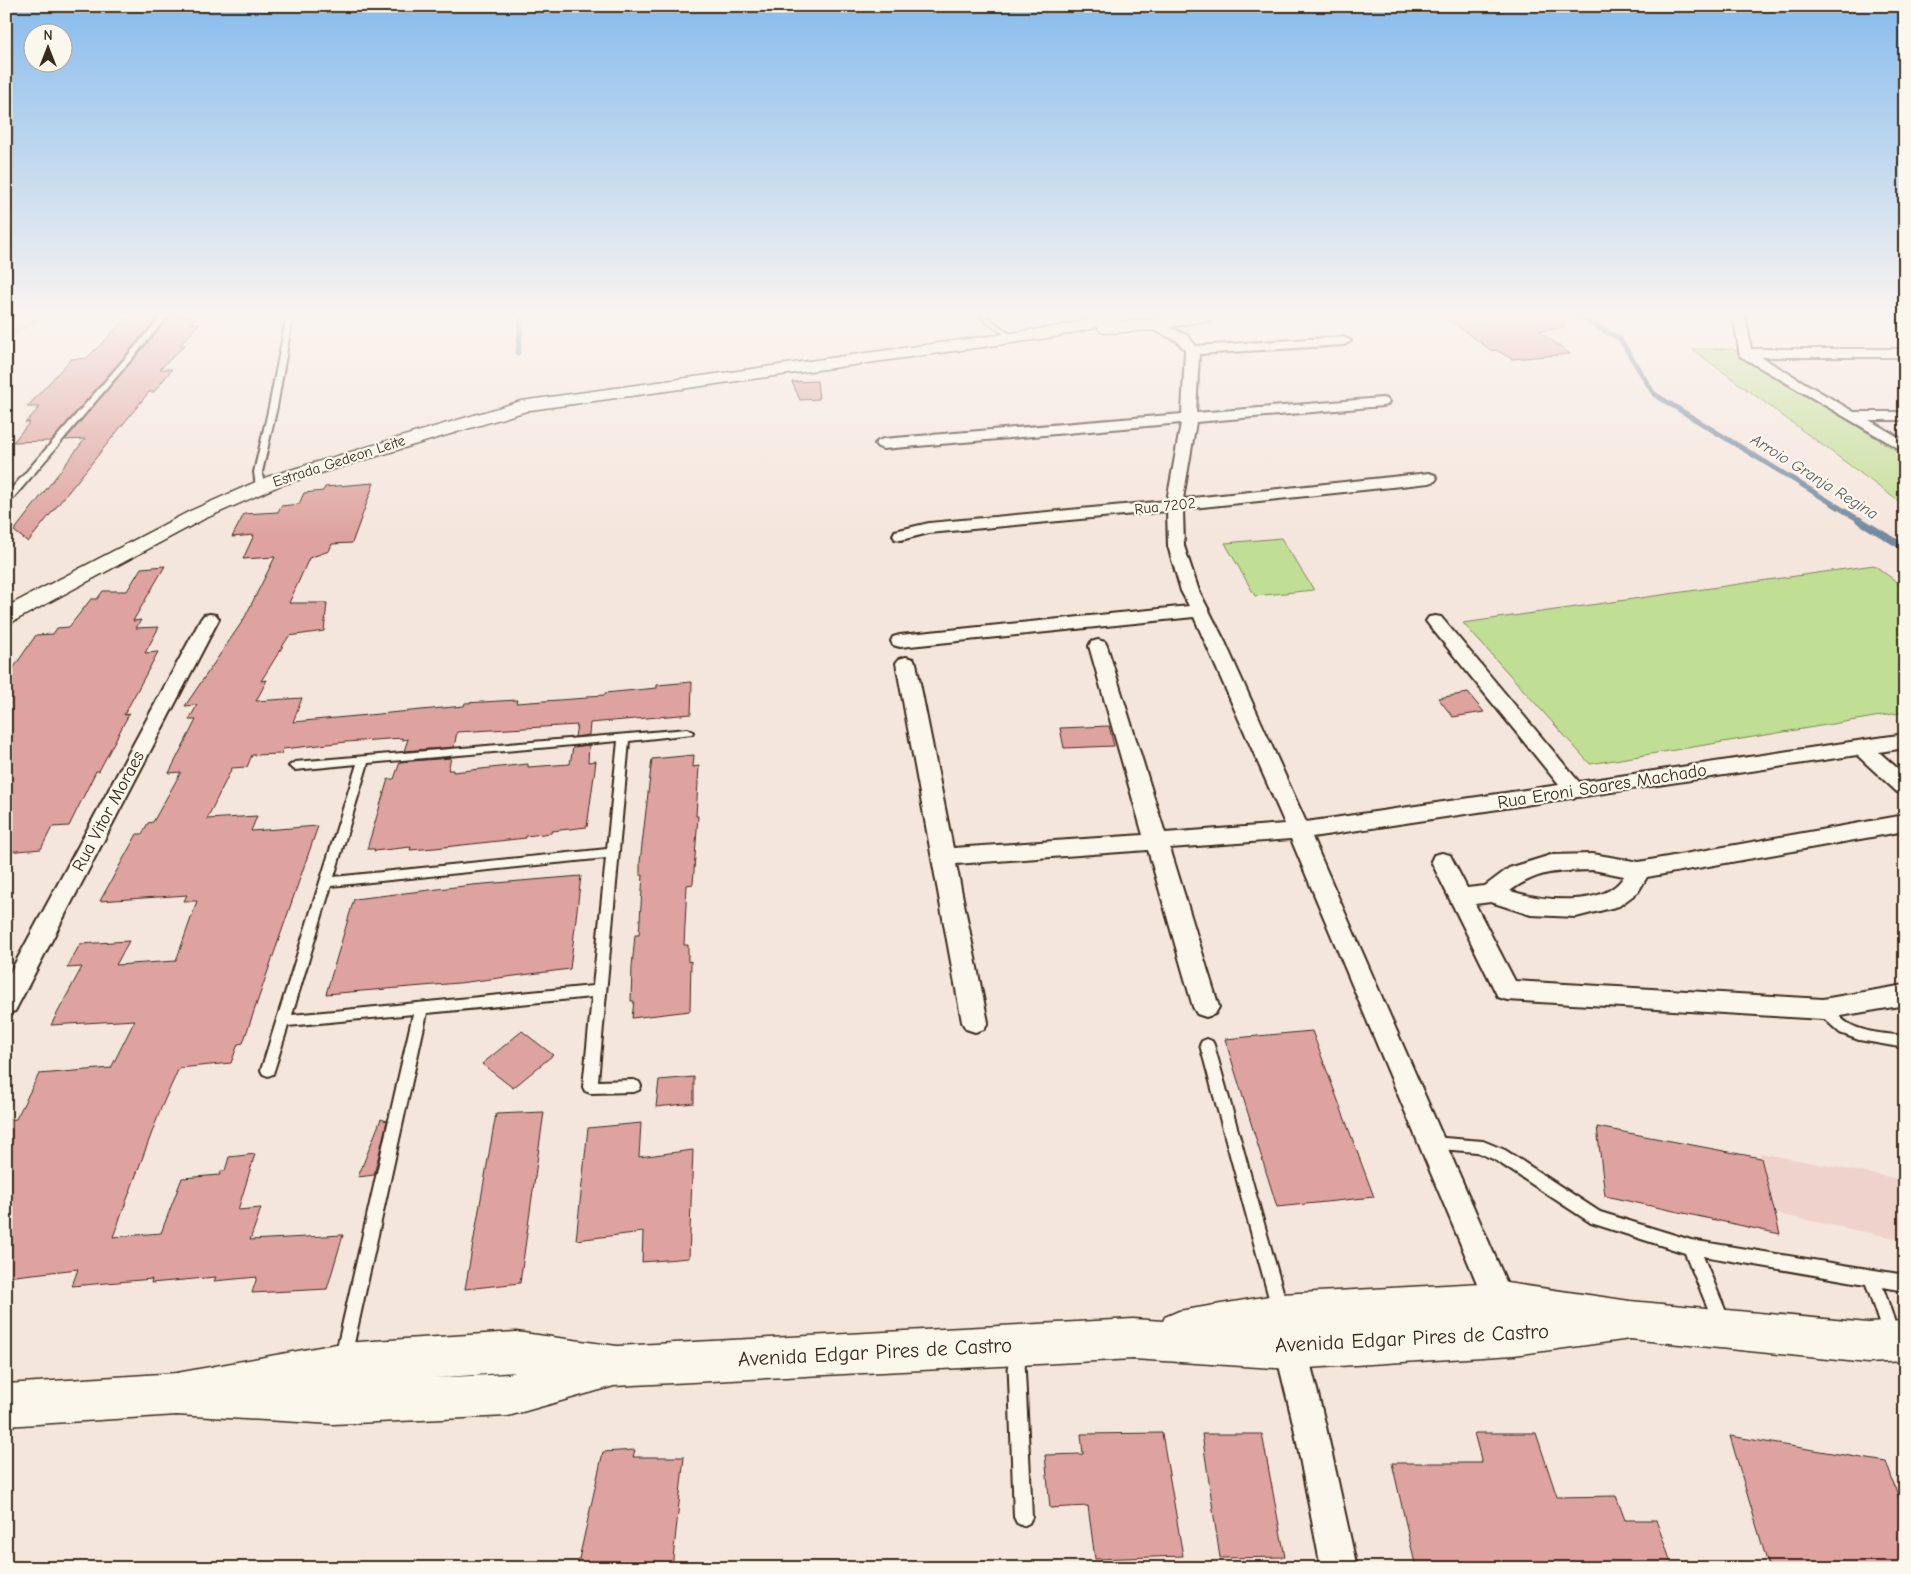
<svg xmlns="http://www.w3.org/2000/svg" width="1911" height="1574" font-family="'Comic Neue',sans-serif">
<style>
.built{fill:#eed2cb}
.green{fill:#c1de95;stroke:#7e845a}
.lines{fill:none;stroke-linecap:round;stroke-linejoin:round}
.stream-far1{stroke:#73899e;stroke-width:5}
.stream{stroke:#73899e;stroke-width:7}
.building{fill:#dea3a0;stroke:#3b2a1e}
.lane-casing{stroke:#3b2a1e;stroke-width:4}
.street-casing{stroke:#3b2a1e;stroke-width:4}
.secondary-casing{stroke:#3b2a1e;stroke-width:3}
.primary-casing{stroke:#3b2a1e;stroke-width:3}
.lane{fill:#fbf7ec;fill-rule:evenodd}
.street{fill:#fbf7ec;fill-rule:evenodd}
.secondary{fill:#fbf7ec;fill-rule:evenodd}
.primary{fill:#fbf7ec;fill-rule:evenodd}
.labels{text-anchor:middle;stroke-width:4.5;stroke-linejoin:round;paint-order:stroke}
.far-street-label{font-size:15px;fill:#3b2a1e;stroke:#fbf7ec}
.far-water-label{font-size:16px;font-style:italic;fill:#57595e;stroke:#fbf7ec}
.street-label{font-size:18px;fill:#3b2a1e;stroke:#fbf7ec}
.near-street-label{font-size:21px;fill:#3b2a1e;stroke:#fbf7ec}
</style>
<rect width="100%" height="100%" fill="#f5e6dd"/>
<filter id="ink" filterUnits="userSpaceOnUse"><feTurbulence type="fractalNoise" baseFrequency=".02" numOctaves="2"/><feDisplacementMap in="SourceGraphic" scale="10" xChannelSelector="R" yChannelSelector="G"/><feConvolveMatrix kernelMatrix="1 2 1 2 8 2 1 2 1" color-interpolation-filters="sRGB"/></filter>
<g filter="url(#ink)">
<path class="built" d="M1760,1153L1905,1180V1240L1776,1214Z"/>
<path class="green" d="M6,315L39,318L6,340Z
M1692,349H1733L1905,456V506Z
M1281,538L1314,590L1255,596L1225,543Z
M1874,565L1905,588V712L1590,764L1463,623Z"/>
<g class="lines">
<path class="stream-far1" d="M1576,315L1620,339L1654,394L1861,521
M518,353L522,315"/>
<path class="stream" d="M1859,520L1905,548"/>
</g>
<path class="building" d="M1442,315H1563L1564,328L1539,331L1570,354L1512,359L1496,350L1492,351Z
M197,316L189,323H200L180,345H185L160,369H172L154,392H149L28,542L14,531L85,439L65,440L170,317Z
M158,317L51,441L13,442L30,422L25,423L40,407H27L71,359L87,358L126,319Z
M817,381L819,399L800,400L792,382Z
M374,483L352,543L332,544L329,551L309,558L289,603H327L324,631L289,636L261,681L267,680L256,701L302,698L293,722L464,706L465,703L517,700L516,703L587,698V696L605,695V693L657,688V685L692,682L691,714L590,723L589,735L575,737L577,725L457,732L454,747L404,751L408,739L402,740V738L346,742L283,749L281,754L252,755L247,767L232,768L207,819L257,816L251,831L318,826L243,1043L238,1044L231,1063L179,1068L161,1108L113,1237L161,1233L182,1178L220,1175L221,1171H225L229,1157L255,1154L238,1210L261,1208L250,1240L343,1235L327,1289L252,1293L257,1277L214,1281L216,1277L151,1283L152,1279L72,1286L78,1269L6,1277V1120L16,1119L39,1074L111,1068L135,1020L51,1025L82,967L67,968L80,944L129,941L116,965L176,961L197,901H184L187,895L100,901L137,834H142L148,823L153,822L181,772L169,773L196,720H189L197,705L185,706L244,619L275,557L243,559L254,535L232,537L244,514L278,512L281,506L299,504L304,493L323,491L325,487Z
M165,566L133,621L141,620L136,628L159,627L145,653L158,652L124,715L129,714L99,771H96L69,826L52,827L41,849L6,852V679L36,635L53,634L57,628L69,627L91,599H97L103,591H127L141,568Z
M1468,693L1484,712L1453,717L1438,698Z
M1109,726L1114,746L1064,748L1060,728Z
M589,745L588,762L596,761L587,827L552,831L551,833L526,836V838L435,848L410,850L411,847L374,851L375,849H367L388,779H394L400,762L451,758L448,770H453V772L528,764V767L570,764L573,747Z
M694,755L693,767L699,766L696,816H698L693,884L687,885L684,945H688V962L691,961L690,1011L632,1018L634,1001H631L632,967L635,935H639L643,875H640V862L652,759Z
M581,876L570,969L459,983L326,994L354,899L472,885Z
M522,1031L553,1055L513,1088L482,1064Z
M1312,1031L1374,1197L1277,1207L1225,1039Z
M694,1077V1103L656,1107L659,1080Z
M544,1112L520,1283L465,1289L496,1114Z
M381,1119L387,1121L374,1175L358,1177Z
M641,1123L639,1157L693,1150L689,1258L642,1262L643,1232L576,1240L588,1128Z
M1597,1127L1761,1158L1780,1234L1605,1196Z
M1162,1433L1183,1556L1095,1559L1088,1506L1050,1508L1045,1455L1083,1454L1081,1434Z
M1474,1433H1536L1557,1497L1616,1496L1625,1520H1656L1673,1568H1416L1392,1463H1482Z
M1202,1434H1262L1285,1557L1220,1558Z
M1730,1436L1886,1462L1905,1515V1568H1769Z
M635,1450L633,1457H684L672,1568H577L603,1452Z"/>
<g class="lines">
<defs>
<path id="lane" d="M163,315H169L9,503H6V495Z
M287,315H293L277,407L262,472L264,487L260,490L256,487L254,472L269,407Z
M978,315H985L1015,338L1010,339Z
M688,729L693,732L692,734L629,741L598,1081L634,1080L639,1082L641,1086L639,1090L634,1092L590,1093L585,1091L583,1087L592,997L427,1013L351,1357L349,1363L343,1365L337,1363L335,1357L413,1014L288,1026L273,1074L268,1076L263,1074L261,1070L357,764L295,770L289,766L295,762ZM618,741L607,849L334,877L368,763ZM606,858L593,986L292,1015L331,886Z
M1823,1004C1834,1007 1840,1020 1851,1025C1866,1033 1888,1034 1905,1036V1048L1859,1040L1840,1033L1818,1013L1816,1009L1818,1005Z
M1207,1039L1212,1041L1214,1045L1288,1309L1286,1315L1280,1317L1274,1315L1272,1309L1200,1045L1202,1041Z
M1432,1137L1483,1141L1505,1150L1600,1212L1691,1240L1905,1275V1291L1883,1287L1899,1335L1897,1341L1891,1343L1885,1341L1866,1284L1703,1256L1731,1324L1729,1330L1723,1332L1717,1330L1685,1253L1591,1223L1495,1160L1477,1152L1427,1148L1425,1143L1427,1138Z
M1016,1343L1022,1345L1024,1351L1032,1517L1029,1523L1023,1526L1017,1523L1014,1517L1008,1351L1010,1345Z"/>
<path id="street" d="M1733,315H1745L1751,349H1905V357H1761L1854,412H1905V420H1869L1905,441V452L1740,356Z
M1154,321L1187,335L1196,346L1344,337L1351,341L1344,345L1199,354L1196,413L1382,398L1387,399L1389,402L1387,405L1382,406L1196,422L1183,499L1429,473L1435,475L1437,478L1435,481L1429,483L1183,509L1184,546L1199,591L1225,642L1306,822L1559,785L1429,625L1426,621L1429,617L1435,616L1441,617L1579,782L1905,734V748L1879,752L1905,775V794L1897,792L1857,755L1312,837L1518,1309L1514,1319L1503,1324L1492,1319L1291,839L1170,848L1219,1007L1215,1014L1206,1017L1197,1014L1193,1007L1148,850L956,864L988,1022L984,1029L975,1032L966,1029L962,1022L896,663L899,659L906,657L913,659L916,663L953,848L1143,835L1089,646L1091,642L1098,640L1105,642L1107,646L1165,833L1285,824L1194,617L900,647L893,645L891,641L893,637L900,635L1189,606L1181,591L1168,546L1167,511L929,533L901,540L895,539L893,535L895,531L929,523L1167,501L1181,423L883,449L878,447L875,444L878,441L883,439L1182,414L1185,350L1177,341L1149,328L1148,325Z
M210,614L216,615L219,619L15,1011L6,1014V980L201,619L204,615Z
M1905,815V831L1647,877L1638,892L1619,906L1576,917L1531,915L1491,902L1475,904L1515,981L1823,999L1905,985V1005L1823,1019L1507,1000L1498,997L1431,861L1434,855L1442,853L1450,855L1467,888L1485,886L1509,868L1551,855L1593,854L1639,862ZM1593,870L1624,876C1605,909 1540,900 1510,891C1538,870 1560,871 1593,870Z
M1289,1326L1300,1330L1305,1341L1326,1427L1357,1568H1321L1294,1427L1273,1341L1278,1330Z"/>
<path id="secondary" d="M1107,315H1136L1134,318L1118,322C1152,320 1185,313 1218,315L1216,318L1210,320L1154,330L1106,333L1100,332L1098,327L1054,337L530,410L281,485L204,519L14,621L6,623V607L190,511L267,477L521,401L1054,327Z"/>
<path id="primary" d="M1500,1282L1630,1301L1868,1323L1905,1321V1361L1868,1363L1630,1339L1514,1355L1291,1369L1133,1359L614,1386L508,1416L333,1424L177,1415L6,1426V1384L177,1373L342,1343L516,1332L617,1346L1133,1319L1163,1321L1165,1317L1179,1311L1281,1294ZM515,1372L508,1374L433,1378Z"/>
</defs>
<use href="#lane" class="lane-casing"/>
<use href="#street" class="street-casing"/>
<use href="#secondary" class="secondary-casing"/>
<use href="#primary" class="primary-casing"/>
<use href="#lane" class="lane"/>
<use href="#street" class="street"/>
<use href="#secondary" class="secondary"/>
<use href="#primary" class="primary"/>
</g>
</g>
<linearGradient id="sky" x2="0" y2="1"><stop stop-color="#88bced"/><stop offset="0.59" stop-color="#faf4f0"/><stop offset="1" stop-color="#faf4f0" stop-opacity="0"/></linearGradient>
<rect width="1911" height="535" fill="url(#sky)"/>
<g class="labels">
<g class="far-street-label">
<text transform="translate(339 461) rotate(-18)" y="5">Estrada Gedeon Leite</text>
<text transform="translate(1165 506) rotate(-6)" y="5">Rua 7202</text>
</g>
<g class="far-water-label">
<text transform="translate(1815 476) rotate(32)" y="6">Arroio Granja Regina</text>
</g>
<g class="street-label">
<text transform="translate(1602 786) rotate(-9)" y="6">Rua Eroni Soares Machado</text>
<text transform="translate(108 811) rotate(-62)" y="6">Rua Vitor Moraes</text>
</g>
<g class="near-street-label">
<text transform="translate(1412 1338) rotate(-3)" y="7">Avenida Edgar Pires de Castro</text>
<text transform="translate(875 1352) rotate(-3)" y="7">Avenida Edgar Pires de Castro</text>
</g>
</g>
<rect width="1911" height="1574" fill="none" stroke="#fbf7ec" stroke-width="25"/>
<rect x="12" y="12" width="1886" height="1549" fill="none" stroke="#3b2a1e" stroke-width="2" filter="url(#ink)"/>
<g transform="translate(48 48)"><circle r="24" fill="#fbf7ec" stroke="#aea59a"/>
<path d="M0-4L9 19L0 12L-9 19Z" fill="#3b2a1e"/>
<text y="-8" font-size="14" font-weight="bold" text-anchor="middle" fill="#3b2a1e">N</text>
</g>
</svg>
